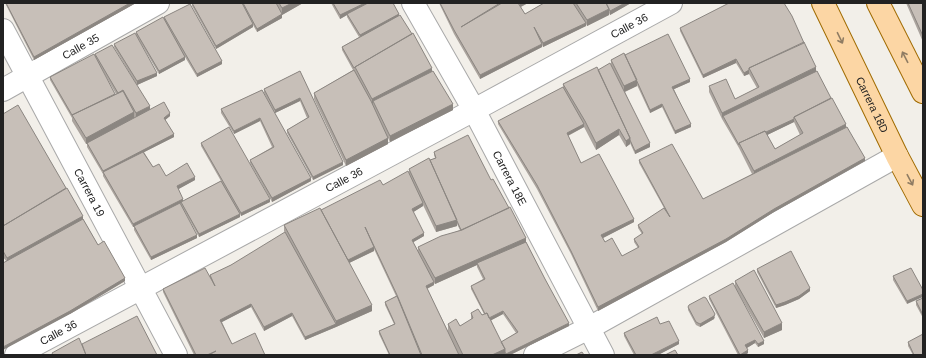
<svg xmlns="http://www.w3.org/2000/svg" width="926" height="358" font-family="Arial,sans-serif">
<style>
.lines{fill:none;stroke-linecap:round;stroke-linejoin:round}
.street-casing{stroke:#a9a9a9;stroke-width:24}
.primary-casing{stroke:#a06b00;stroke-width:24}
.street{stroke:#fff;stroke-width:22}
.primary{stroke:#fcd6a4;stroke-width:22}
.wall{fill:#aba49e;fill-rule:evenodd}
.shaded-wall{fill:#8b8681}
.building{fill:#c7bfb8;stroke:#8b8681}
.oneway{stroke:#8f7c63}
.labels{text-anchor:middle;stroke-width:3.5;stroke-linejoin:round;paint-order:stroke}
.street-label{font-size:11px;fill:#222;stroke:#fff}
</style>
<rect width="100%" height="100%" fill="#f2efe9"/>
<g class="lines">
<defs>
<g id="street">
<path id="s1" d="M413,3L474,110L603,355"/>
<path id="s2" d="M3,30L176,355"/>
<path id="s3" d="M3,90L158,3"/>
<path id="s4" d="M16,355L474,110L671,3"/>
<path d="M535,355L589,328L897,156"/>
</g>
<g id="primary">
<path id="s5" d="M823,3L897,156L923,205"/>
<path d="M878,3L923,92"/>
</g>
</defs>
<use href="#street" class="street-casing"/>
<use href="#primary" class="primary-casing"/>
<use href="#street" class="street"/>
<use href="#primary" class="primary"/>
</g>
<path class="wall" d="M5,3H136L34,60Z
M192,3H303L282,15V18L257,32L253,25V27L216,49L192,6Z
M331,3H393L399,15L432,71L453,110L390,142L388,138V144L346,166L314,99V93L353,70L342,50V47L359,37L347,17V15L340,19Z
M439,3H528L521,7L525,14L544,3H631L610,15L609,13V15L587,26L586,24V26L543,47L542,45V47L480,79L454,34Z
M906,3H923V42Z
M164,17L222,64L197,77L185,57V60L159,74L136,35V32L164,20Z
M680,28L816,71L865,161L774,212L726,242L598,311L571,254L537,189L498,124V121L563,88V84L611,65V60L625,55L690,82L674,89L691,127L675,134L662,107L650,113L637,85V86L625,92L650,147L635,154L630,143V144L626,147L619,135L596,150L584,127L568,136L581,163L634,222L603,238L605,242L622,256L638,248L634,242V239L642,234L638,228V225L664,208L639,163V160L703,199L752,174L739,148L722,119L709,92V86L735,99L757,88L749,74L744,76L736,63L703,78L680,31ZM794,122L800,135L775,149L767,135Z
M114,44L157,76L137,85L114,47Z
M95,54L150,109L170,116L165,120L174,137L144,152L153,167L166,176L195,180L178,189L183,201L221,181L201,146V143L270,202L241,216L240,214V217L199,237L181,205V203H180L197,238L151,260L134,230V227H133L103,176V174L87,147V144H86L72,121V118L50,80V77L115,94H116L95,57Z
M300,71L343,165L313,180L287,133V130L307,118L300,101L275,113L264,93V89Z
M262,90L311,181L272,202L250,163V160L272,147L260,121L234,134L221,113V109Z
M3,114L83,219L98,245L125,281L70,314L6,261L3,257Z
M434,152L491,180L526,242L569,326L510,355H389L379,334V331L394,324L385,305V302L396,296L374,249V251L349,263L372,311L336,327V326V327L305,340L292,316L264,331L251,307L222,322L232,344L265,355H194L163,292V289L210,276V275L231,265L285,233L284,231V225L383,185L409,173V169L435,158L434,155ZM423,205L436,232L457,226V224L460,230L418,247V251L413,242L424,236L413,212L423,206ZM477,265V267L483,279L471,286V289L484,314L482,315L471,313V320L460,326L448,324V331L427,289L434,285V283L435,284ZM503,314L516,333L501,342L491,320Z
M911,268L907,304L893,280V276Z
M757,269L810,291L799,299L785,305L776,308L757,272Z
M735,281L782,330L764,338L735,287Z
M709,296L764,344L758,347L755,343L747,348L748,353L745,355H738L709,299Z
M923,298V318L916,305V301Z
M688,307L715,317L714,319L700,327L696,325L688,310Z
M660,324L679,344L658,355H634L624,336V333Z
M908,342L923,355H913L908,346Z"/>
<path class="shaded-wall" d="M130,3H136L34,60V57Z
M292,3H303L282,15V18L257,32V29L282,14V8Z
M365,3H372L347,14V15L340,19V15Z
M522,3H528L520,7V4Z
M625,3H631L610,15V11Z
M609,9V15L587,26V20Z
M399,14V17L360,39V35Z
M586,23V26L543,47V43Z
M253,24V27L216,49V46Z
M542,44V47L480,79V75Z
M185,57V60L159,74V71Z
M736,59V63L703,78V75Z
M222,61V64L197,77V74Z
M816,67V73L723,116L722,119V113Z
M4,68V74L3,75V69Z
M432,68V75L373,101V105H372V99Z
M749,70V74L744,76V73Z
M157,73V76L137,85V81Z
M690,79V82L672,90V87Z
M637,80V86L624,92V86Z
M300,98V101L275,113V110Z
M453,104V110L390,142V136Z
M662,104V107L650,113V110Z
M150,106V110L136,117V113Z
M134,112V118L86,144V138Z
M170,113V116L164,121V118Z
M260,118V121L234,134V131Z
M794,119V122L742,147L740,145Z
M584,124V127L567,136V133Z
M691,124V127L675,134V131Z
M846,124V130L754,177V171Z
M619,129V135L596,150V143Z
M174,134V137L103,173V172V174V171Z
M388,138V144L346,166V160Z
M630,138V144L626,147V141Z
M650,143V147L635,154V151Z
M865,158V161L774,212L726,242L598,311V307Z
M343,162V165L313,180V177Z
M195,177V180L177,190V186Z
M311,178V181L272,202V198Z
M183,199V202L133,227V224Z
M270,199V202L241,216V213Z
M423,203V206L412,213V209Z
M240,214V217L199,237V234Z
M83,216V222L7,264V258Z
M634,219V222L601,239V235Z
M457,220V226L436,232V226Z
M424,233V236L412,243V240Z
M197,235V238L151,260V257Z
M526,238V244L477,263V265L435,284V278Z
M374,247V251L347,264V260Z
M125,278V281L70,314L3,350V347Z
M434,282V285L426,289V286Z
M810,288V291L799,299L785,305L776,308V305Z
M923,294V297L907,304V301Z
M251,304V307L220,323V320Z
M372,305V311L336,327V321Z
M503,311V314L488,322V319Z
M292,313V316L264,331V327Z
M715,314L714,319L700,327V324Z
M569,323V326L510,355H506V354Z
M782,323V330L764,338V332Z
M336,324V327L305,340V337Z
M755,340V343L745,349V345Z
M679,341V344L658,355H651Z
M764,341V344L758,347V344Z
M505,349V355H492Z
M748,350V353L745,355H740Z"/>
<path class="building" d="M6,3H130L34,57Z
M192,3H242L253,24L216,46Z
M243,3H276L282,14L257,29Z
M279,3H292L282,8Z
M333,3H365L340,15Z
M368,3H393L399,14L360,35L347,14Z
M440,3H500L461,27L502,3H518L525,14L544,3H573L586,23L543,43L534,27L542,44L480,75L454,30Z
M576,3H606L609,9L587,20Z
M606,3H625L610,11Z
M729,3H784L792,16L804,43L749,68V70L744,73L736,59L703,75L680,28Z
M908,3H923V36Z
M190,4L222,61L197,74L164,17Z
M400,15L412,34L355,67L354,68L342,47Z
M163,17L185,57L159,71L136,32Z
M135,33L157,73L137,81L114,44Z
M413,33L432,68L372,99L355,67Z
M668,34L690,79L672,87L691,124L675,131L662,104L650,110L625,55Z
M804,42L816,67L722,113L709,86L726,79L735,99L759,87L749,68Z
M112,45L150,106L136,113L123,90L118,93L95,54Z
M624,53L637,80L624,86L611,60Z
M94,54L115,94L72,115L50,77Z
M610,63L650,143L635,151L630,140V138L598,70Z
M597,67L630,138L626,141L619,129L596,143L585,121L563,84Z
M354,70L371,101L388,138L346,160L314,93Z
M300,71L343,162L313,177L287,130L309,117L300,98L275,110L264,89Z
M433,71L453,104L390,136L373,101Z
M817,71L831,98L794,117V119L766,132L765,131L739,143V145L723,116Z
M563,87L584,124L567,133L581,163L599,154L634,219L601,235L605,242L612,238L622,256L639,247L634,239L643,233L638,225L664,208L670,217L639,160L672,144L703,199L847,127L865,158L774,209L726,239L598,307L571,251L537,185L498,121Z
M262,90L311,178L272,198L250,160L274,147L260,118L234,131L221,109Z
M123,91L134,112L86,138L72,115Z
M832,98L846,124L754,171L739,143L765,131L775,149L803,133L794,117Z
M164,102L170,113L164,118L174,134L103,171L87,143Z
M18,105L66,188L3,226V114Z
M229,127L270,199L241,213L201,143Z
M468,135L491,180L493,179L509,208L461,230L430,160L436,158L434,152Z
M143,152L153,167L159,164L166,176L187,163L195,177L177,186L183,199L133,224L103,172Z
M429,158L457,220L436,226L409,169Z
M408,171L423,203L412,209L424,233L412,240L434,282L426,286L459,355H422L397,295L365,227L374,247L348,260L321,210L380,180L383,185Z
M221,181L240,214L199,234L181,202Z
M67,188L83,216L7,258L3,251V226Z
M180,203L197,235L151,257L134,226Z
M510,207L526,238L435,278L418,247L441,236L462,230Z
M320,208L372,305L336,321L284,225Z
M83,219L98,245L104,241L125,278L70,311L3,347V263Z
M285,232L336,324L305,337L292,313L264,327L251,304L220,320L232,344L255,333L265,355H209L216,351L207,355H196L163,289L205,268L215,286L210,275L231,265Z
M526,242L545,279L569,323L506,354L505,352V349L501,342L518,332L503,311L489,318L487,313L485,314L471,286L485,279L477,263Z
M791,251L810,288L799,296L785,302L776,305L757,269Z
M911,268L923,290V294L907,301L893,276Z
M754,270L782,323L764,332L735,281Z
M733,283L764,341L758,344L755,340L745,345L748,350L740,355L709,296Z
M397,296L421,355H390L379,331L395,324L385,302Z
M704,297L706,298L715,314L714,316L700,324L696,322L688,307L689,305Z
M923,298V315L916,301Z
M478,309L482,315L487,313L505,349L492,355H463L448,324L456,319L460,326L473,318L471,313Z
M137,316L157,355H86L82,344Z
M657,317L660,324L669,321L679,341L651,355H636L624,333Z
M923,334V355H914L908,342Z
M79,338L86,355H53L52,353Z
M675,350L678,355H665Z
M582,352L584,355H576Z"/>
<defs><path id="oneway-shaft" d="M-6 0H5M1.5-3L5.5 0L1.5 3" fill="none" stroke-width="1.6" stroke-linecap="round" stroke-linejoin="round"/></defs>
<g class="oneway">
<use href="#oneway-shaft" transform="translate(840 38) rotate(64)"/>
<use href="#oneway-shaft" transform="translate(905 57) rotate(-117)"/>
<use href="#oneway-shaft" transform="translate(910 180) rotate(62)"/>
</g>
<g class="labels">
<g class="street-label">
<text dy="4" stroke="none"><textPath href="#s4" startOffset="696">Calle 36</textPath></text>
<text dy="4" stroke="none"><textPath href="#s3" startOffset="89">Calle 35</textPath></text>
<text dy="4" stroke="none"><textPath href="#s5" startOffset="113">Carrera 18D</textPath></text>
<text dy="4" stroke="none"><textPath href="#s1" startOffset="200">Carrera 18E</textPath></text>
<text dy="4" stroke="none"><textPath href="#s4" startOffset="372">Calle 36</textPath></text>
<text dy="4" stroke="none"><textPath href="#s2" startOffset="184">Carrera 19</textPath></text>
<text dy="4" stroke="none"><textPath href="#s4" startOffset="48">Calle 36</textPath></text>
</g>
</g>
<rect width="926" height="358" fill="none" stroke="#222222" stroke-width="8"/>
</svg>
